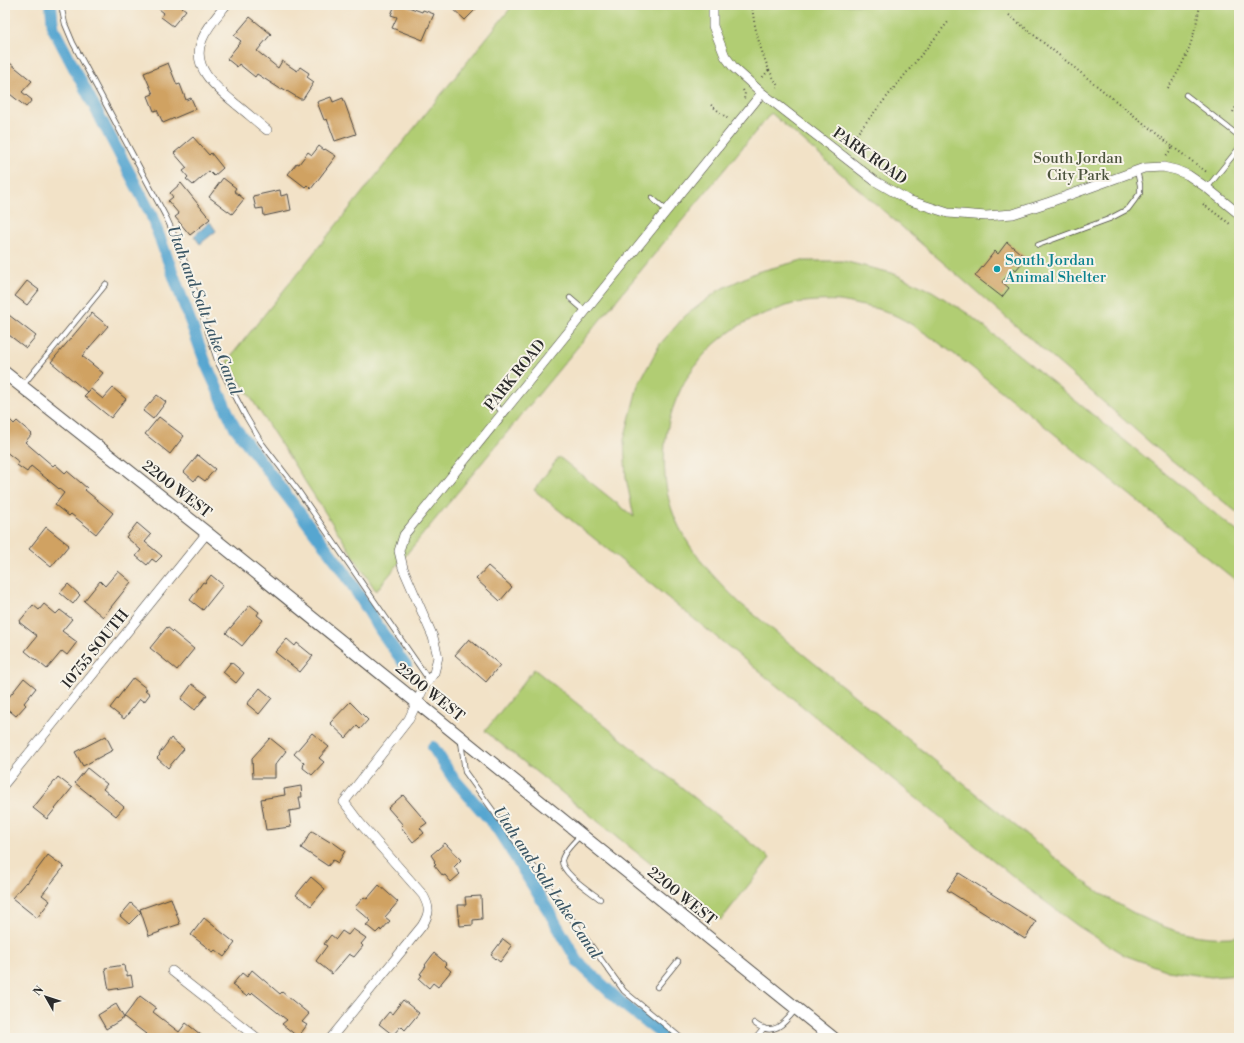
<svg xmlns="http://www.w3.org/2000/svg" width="1244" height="1043" font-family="'Libre Bodoni',serif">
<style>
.green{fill:#b1cd73;stroke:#6e7c4f}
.water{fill:#56a6d0;stroke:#40687e}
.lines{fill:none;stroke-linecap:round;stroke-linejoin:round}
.canal{stroke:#56a6d0;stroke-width:12}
.building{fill:#d0a262}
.service-casing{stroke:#494642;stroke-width:6}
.minor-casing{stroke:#494642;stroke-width:10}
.tertiary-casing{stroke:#494642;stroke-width:14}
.path{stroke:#494642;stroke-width:2;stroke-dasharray:1 3;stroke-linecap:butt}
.service{stroke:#fff;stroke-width:4.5}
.minor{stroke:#fff;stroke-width:9}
.tertiary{stroke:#fff;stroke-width:12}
.culture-dot{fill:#0f9aa8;stroke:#f7f3e8;stroke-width:1.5}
.labels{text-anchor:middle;stroke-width:4;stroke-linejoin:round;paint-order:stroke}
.street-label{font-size:15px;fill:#2b2b2b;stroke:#f7f3e8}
.park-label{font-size:15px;fill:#4c543d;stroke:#f7f3e8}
.culture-label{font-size:15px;fill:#0d838f;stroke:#f7f3e8;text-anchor:start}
.water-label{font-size:16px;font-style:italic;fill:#3a5665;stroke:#f7f3e8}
</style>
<rect width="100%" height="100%" fill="#f7f3e8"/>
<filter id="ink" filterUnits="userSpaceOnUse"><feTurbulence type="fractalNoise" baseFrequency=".025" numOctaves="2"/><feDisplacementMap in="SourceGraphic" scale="8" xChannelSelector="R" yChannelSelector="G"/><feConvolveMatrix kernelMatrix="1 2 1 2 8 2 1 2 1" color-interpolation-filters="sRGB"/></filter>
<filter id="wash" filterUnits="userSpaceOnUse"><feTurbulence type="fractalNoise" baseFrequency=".012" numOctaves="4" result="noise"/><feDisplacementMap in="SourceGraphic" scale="16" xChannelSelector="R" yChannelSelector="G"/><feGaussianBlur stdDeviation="0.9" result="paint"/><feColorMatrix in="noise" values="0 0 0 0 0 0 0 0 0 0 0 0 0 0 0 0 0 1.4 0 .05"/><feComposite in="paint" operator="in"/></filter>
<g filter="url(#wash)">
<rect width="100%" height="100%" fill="#f2e2c7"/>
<path class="green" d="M513,5H1239V514L1154,446L771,113L376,591L227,361Z
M799,261H843L892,273L932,291L967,313L1239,533V583L969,365C944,347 911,320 882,310C876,308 870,308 864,306C856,305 848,302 840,301C830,300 809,301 798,303C790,304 782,308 775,310C713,329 672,380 665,444C663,465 665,488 671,507C683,545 713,577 741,604L1090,886C1134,916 1184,944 1239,936V975L1211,977L1168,971L1124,955L1078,926L1039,897L534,490L559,457L634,517L626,478L624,440L638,385L660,344L685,316L719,290L757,272Z
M534,669L770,858L721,920L485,731Z"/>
<path class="water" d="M210,222L216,231L200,244L194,236Z"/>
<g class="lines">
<path class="canal" d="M51,5L53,28L151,214L206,364L234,426L343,570L381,631L406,666
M433,747L453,778L497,828L548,910L578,962L624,1005L667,1038"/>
</g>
<g id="blocks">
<path class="building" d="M154,5H179L186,10L173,26L161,17L164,13Z
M395,5H403L422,12L423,10L434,14L423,40L392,28L397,17L391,15Z
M449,5H480L465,20Z
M250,17L271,34L257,51L278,68L282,61L297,71L300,67L309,73L307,77L314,82L303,99H300L282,88V90L257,74L255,77L239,64L237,67L227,59L241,41L234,36Z
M5,59L32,81L22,92L32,100L26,107L5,90Z
M168,63L177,85L180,84L186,100L191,98L196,109L163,123L157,110L154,111L148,96L153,94L144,73Z
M331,97L333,102L343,98L356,134L335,141L327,119L324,120L317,102Z
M193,137L209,155L211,153L223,168L214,176L209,171L193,185L186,179L188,177L183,171L187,168L174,153Z
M319,146L324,150L325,149L336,156L311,189L307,185L305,187L288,174L297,163L299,164L308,152L312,155Z
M223,178L236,188L234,191L244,199L232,214L209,197Z
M181,183L210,219L190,235L175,217L179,214L168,201L173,197L170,193Z
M280,190L281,196L288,194L291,210L264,216L263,208L256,209L253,196Z
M1007,242L1026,258L1016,270L1014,268L1002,282L1009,288L1002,297L975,276L995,251L998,254Z
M27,281L39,290L27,305L15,296Z
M5,312L36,336L26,348L5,332Z
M92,313L108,326L82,356L103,373L87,392L51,362Z
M113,388L126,399L111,418L84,396L91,389L103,399Z
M157,395L166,402L153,419L143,411Z
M159,417L184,436L170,454L145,434Z
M9,419L14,424L17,421L32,434L25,442L53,466L55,464L65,473L67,471L87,488L85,490L113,513L96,534L71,514L69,516L55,505L64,493L31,466L27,472L17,465L19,462L5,451V424Z
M198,455L215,469L205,481L198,476L194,481L184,472Z
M137,523L151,535L145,542L162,556L156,562L152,559L147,565L136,556L141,550L126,537Z
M46,527L69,545L51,567L29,549Z
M488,566L512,587L500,601L476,579Z
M118,571L131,582L103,617L84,601L100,581L105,586Z
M211,575L223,585L203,610L190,600L203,582L205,583Z
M68,584L80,595L73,604L60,593Z
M44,604L56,614L60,610L72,619L62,631L77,642L67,655L62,651L47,669L25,651L37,636L19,622L33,605L39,610Z
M250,605L259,612L257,615L263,620L242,646L226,633Z
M167,627L194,649L177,670L150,648Z
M287,639L295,646L297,643L313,656L300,672L275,652Z
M469,639L500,665L486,682L455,655Z
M231,662L244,673L236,683L223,672Z
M24,678L36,688L24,703L26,705L16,716L5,707V702Z
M133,678L147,689L145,690L150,694L144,702L140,699L124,719L110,708Z
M192,684L207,695L195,710L181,699Z
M260,688L272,698L259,714L247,704Z
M350,702L368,720L360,729L357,726L346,738L330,723Z
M312,733L329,747L319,758L324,762L312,775L303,768L304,763L294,754Z
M106,736L113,750L83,766L75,752Z
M171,738L184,749L168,768L157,758L160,755L159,754Z
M270,738L286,751L275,765V778H253L252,758Z
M87,768L107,784L103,789L124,807L116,816L75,783Z
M58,777L72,788L47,819L33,808Z
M301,786L302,797H299L301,809L289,811L291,827L266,830L261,799L285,795L284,789Z
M403,795L427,823L420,828L424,833L413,842L401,827L403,825L388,808Z
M312,831L330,842L331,841L345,851L338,863L333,860L328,866L301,848Z
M445,843L461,860L454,867L460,874L451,882L445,875L443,876L434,865L436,864L434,862L435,861L431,855Z
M48,855L64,867L42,895L50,901L37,918L12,898L26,882L27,883Z
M959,873L1036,922L1025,939L947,890Z
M311,877L325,889L311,906L296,895Z
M379,885L398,902L385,917L390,921L381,931L380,929L376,933L366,925L371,921L355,907L364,897L367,899Z
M481,896L482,919L473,920V925L460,926L458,905H466L465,897Z
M171,898L180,924L159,931L160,932L149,936L141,912L129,924L120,916L131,903L141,912L140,909Z
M204,918L235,943L224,957L215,950L213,952L191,935Z
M353,929L366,938L361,944L363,946L354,957L349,954L332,974L316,961L327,946L324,944L331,935L336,939L342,931L348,935Z
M503,939L512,946L500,962L491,955Z
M434,953L447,964L445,966L451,971L438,987L433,983L429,988L419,979L422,975L420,974L426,966L425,965Z
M124,965L125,972H127V976L131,975L133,986L109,990L105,968Z
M252,970L280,994L282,992L309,1014L302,1022L307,1025L298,1037L282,1024L287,1020L253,993L251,995L249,993L246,996L232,985L242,973L247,977Z
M140,996L156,1008L153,1012L179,1032L186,1023L205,1038H142L146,1034L124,1017Z
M403,1000L419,1013L405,1030L401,1026L393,1035L379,1024L389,1012L392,1014Z
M116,1004L124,1018L106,1029L98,1015Z"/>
</g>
</g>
<g filter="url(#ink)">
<use href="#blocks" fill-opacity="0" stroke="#494642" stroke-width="1"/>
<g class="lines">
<defs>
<path id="service" d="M61,5L65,24L73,43L167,219L179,246L190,276L218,363L245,415L261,442L297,489L429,680
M1186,95L1239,136
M1207,188L1239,148
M652,198L667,211
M1038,245L1109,219L1128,209L1140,193V185L1137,170
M570,298L585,311
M23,385L106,284
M488,399L503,412
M461,741L465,772L624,991L681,1038
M581,835C575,841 564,851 562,860C561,873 590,891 600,899
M657,987L678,961
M754,1023C773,1038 784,1024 796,1009
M756,1038L764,1028"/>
<path id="minor" d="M226,5C217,16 207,27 202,40C190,68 218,89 237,105C247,113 257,122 267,130
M713,5V26L725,56L734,68L762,93L875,181L908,200L948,213L986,216L1013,214L1050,202L1144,168L1163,167L1176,170L1188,175L1207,188L1239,214
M5,783L207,533
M172,971L257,1038
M331,1038L422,926C430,913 430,908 423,895L359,822L344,802L409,719L424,687L434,673L438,657L433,637L403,568L399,551L404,535L762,93"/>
<path id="tertiary" d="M5,373L207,533L833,1038"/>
</defs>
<use href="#service" class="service-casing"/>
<use href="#minor" class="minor-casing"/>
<use href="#tertiary" class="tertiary-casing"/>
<path class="path" d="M752,5C754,28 760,48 769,70L761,79
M1009,15L1173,147L1165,157
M769,70L778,86L776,91
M1168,88C1187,59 1194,39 1200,5
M743,90L745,93L744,99
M711,105L728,119
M1233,112L1239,101
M846,147L948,22
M1173,147L1208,173
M1203,204L1230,224"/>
<use href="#service" class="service"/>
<use href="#minor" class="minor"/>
<use href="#tertiary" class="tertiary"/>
</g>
</g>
<circle class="culture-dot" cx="997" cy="269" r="4"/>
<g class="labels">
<g class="street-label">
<text transform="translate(870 156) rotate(35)" y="5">PARK ROAD</text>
<text transform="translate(515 375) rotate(-51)" y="5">PARK ROAD</text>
<text transform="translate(177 489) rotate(38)" y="5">2200 WEST</text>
<text transform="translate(95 649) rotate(-51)" y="5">10755 SOUTH</text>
<text transform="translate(430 692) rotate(39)" y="5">2200 WEST</text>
<text transform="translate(682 896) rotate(39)" y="5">2200 WEST</text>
</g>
<g class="park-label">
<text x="1078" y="163">South Jordan<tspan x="1078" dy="17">City Park</tspan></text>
</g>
<g class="culture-label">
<text x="1005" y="265">South Jordan<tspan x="1005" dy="17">Animal Shelter</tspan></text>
</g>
<g class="water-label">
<text transform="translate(205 310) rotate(69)" y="6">Utah and Salt Lake Canal</text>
<text transform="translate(548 882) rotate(56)" y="6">Utah and Salt Lake Canal</text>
</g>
</g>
<rect width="1244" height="1043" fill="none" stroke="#f7f3e8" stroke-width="20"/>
<g transform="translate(46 997) rotate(309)" stroke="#f7f3e8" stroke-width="3" paint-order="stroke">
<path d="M0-3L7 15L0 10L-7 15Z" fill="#2b2b2b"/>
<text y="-6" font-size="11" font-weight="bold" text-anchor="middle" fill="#2b2b2b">N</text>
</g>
</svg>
